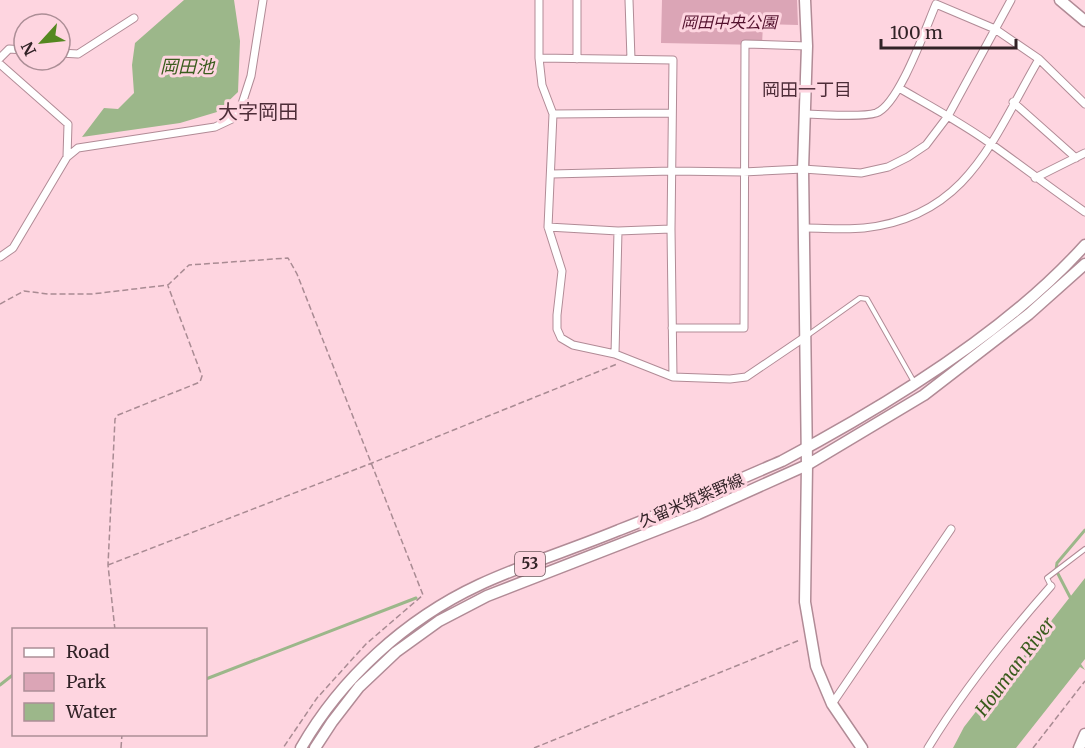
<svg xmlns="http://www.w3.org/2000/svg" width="1085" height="748" font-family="Merriweather,'Noto Sans JP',serif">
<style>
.green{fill:#dba5b6}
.water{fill:#9cb78a}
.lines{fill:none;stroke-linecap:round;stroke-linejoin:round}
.stream{stroke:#9cb78a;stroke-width:3}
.lane-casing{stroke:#b18b96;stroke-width:6}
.street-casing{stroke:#b18b96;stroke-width:9}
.secondary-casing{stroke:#b18b96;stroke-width:13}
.primary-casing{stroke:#b18b96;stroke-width:13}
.path{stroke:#a98b93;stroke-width:1.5;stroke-dasharray:6 3;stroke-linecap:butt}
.lane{stroke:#fff;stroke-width:4}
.street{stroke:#fff;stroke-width:7}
.secondary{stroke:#fff;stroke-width:10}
.primary{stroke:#fff;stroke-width:10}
.labels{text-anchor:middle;stroke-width:6;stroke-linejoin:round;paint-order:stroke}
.shield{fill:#fed5e0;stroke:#6f585e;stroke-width:1.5}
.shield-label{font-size:15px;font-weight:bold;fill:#322327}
.park-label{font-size:16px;font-style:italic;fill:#54122e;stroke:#fed5e0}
.street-label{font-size:16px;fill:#322327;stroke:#fed5e0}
.water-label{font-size:18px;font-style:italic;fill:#3a5c1d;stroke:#fed5e0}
.neighbourhood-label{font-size:18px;fill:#4d2d38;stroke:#fed5e0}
.quarter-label{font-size:20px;fill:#4d2d38;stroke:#fed5e0}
</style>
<rect width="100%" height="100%" fill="#fed5e0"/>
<path class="green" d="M662,0H797L798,25L763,24L762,45L661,43Z"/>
<path class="water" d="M184,0H234L240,41L238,92L217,112L180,123L82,137L104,108L118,109L134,93L132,65L135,43Z
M1085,578V659L1081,664L1085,670L1080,667L1016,748H953L964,727L995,687L1007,677Z"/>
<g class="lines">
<path class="stream" d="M1071,599L1056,570L1057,563L1085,530
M206,679L416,598
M0,685L14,674"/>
<defs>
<path id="lane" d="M808,335L860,298L867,299L914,382
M1051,586L1047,578L1085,549"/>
<path id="street" d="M539,0V58L542,85L553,114L548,227L562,271L557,315V329L561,338L573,345L615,354L673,377L730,379L746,377L805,337
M577,0V59
M629,0L631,59
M60,53L78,54L134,18
M0,58L9,49L24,50
M539,58L673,60L671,229L673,377
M0,64L68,124L67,157
M899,88C930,106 962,123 991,144C1022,166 1053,190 1085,212
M1013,102L1076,158
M553,114L671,113
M805,114C823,114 860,118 876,113C899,105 926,27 936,4L995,29L1039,59L1085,104
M552,174L672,171L743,172L803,169L861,173L888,167L908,157L926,145L948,116L1011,0
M1035,178L1085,153
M548,227L618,231L671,229
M805,228C824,228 845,230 864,228C968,217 993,138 1039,59
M0,257L13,248L67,157L78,148L215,127L232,119L239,113L251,76L263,0
M672,328H744L745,44L807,46
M615,354L618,231
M832,704L951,529
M928,748C963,690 1006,637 1051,586"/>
<path id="secondary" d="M805,0L807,46L803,169L807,465L805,602L816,666L832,704L862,748
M1060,0L1085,21
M1079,748L1085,734"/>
<path id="primary" d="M301,748C341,678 406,619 479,585C524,564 573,549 619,530C674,509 728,484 782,461C884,407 1008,331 1085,245
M315,748L332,722L359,687L396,652L439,621L487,596L698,514L807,465L924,395L1029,314L1085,264"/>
</defs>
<use href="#lane" class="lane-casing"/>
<use href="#street" class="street-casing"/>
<use href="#secondary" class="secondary-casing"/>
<use href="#primary" class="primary-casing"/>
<path class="path" d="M0,304L24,291L48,294H92L168,285L189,265L288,258L297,274L423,595L366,644L317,698L283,748
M108,565L372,463L617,364
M115,630L108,565L115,419L118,415L200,382L202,376L168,286
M121,748L122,734
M534,748L800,640
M1033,748L1085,681"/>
<use href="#lane" class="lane"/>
<use href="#street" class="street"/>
<use href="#secondary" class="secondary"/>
<use href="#primary" class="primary"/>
</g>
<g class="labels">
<rect class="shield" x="515" y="552" width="30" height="24" rx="4.5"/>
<g class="shield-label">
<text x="530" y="569">53</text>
</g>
<g class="park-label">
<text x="729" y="28">岡田中央公園</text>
</g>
<g class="street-label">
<text transform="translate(691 500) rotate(-23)" y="6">久留米筑紫野線</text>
</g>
<g class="water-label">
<text x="187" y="73">岡田池</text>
<text transform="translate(1015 667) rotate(-53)" y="6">Houman River</text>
</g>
<g class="neighbourhood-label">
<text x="807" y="96">岡田一丁目</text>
</g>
<g class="quarter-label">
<text x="258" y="119">大字岡田</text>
</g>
</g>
<rect x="12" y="628" width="195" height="108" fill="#fed5e0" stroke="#ac8e96" stroke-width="1.5"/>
<rect x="24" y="648" width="30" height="9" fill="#ffffff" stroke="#ac8e96" stroke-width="1.5"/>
<text x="66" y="658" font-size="18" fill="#322327">Road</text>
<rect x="24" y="673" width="30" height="18" fill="#dba5b6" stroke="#ac8e96" stroke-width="1.5"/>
<text x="66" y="688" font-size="18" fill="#322327">Park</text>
<rect x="24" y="703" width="30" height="18" fill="#9cb78a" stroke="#ac8e96" stroke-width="1.5"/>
<text x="66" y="718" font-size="18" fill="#322327">Water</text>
<g transform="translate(42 42) rotate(243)"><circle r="28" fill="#fed5e0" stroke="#ac8e96" stroke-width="1.5"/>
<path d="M0-4.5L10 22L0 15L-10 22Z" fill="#548820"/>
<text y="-9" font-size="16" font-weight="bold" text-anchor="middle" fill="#322327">N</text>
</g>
<path d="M881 39v9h135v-9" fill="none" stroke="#322327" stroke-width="3"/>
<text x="890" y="39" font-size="18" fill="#322327" stroke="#fed5e0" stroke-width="4.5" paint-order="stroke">100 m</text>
</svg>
